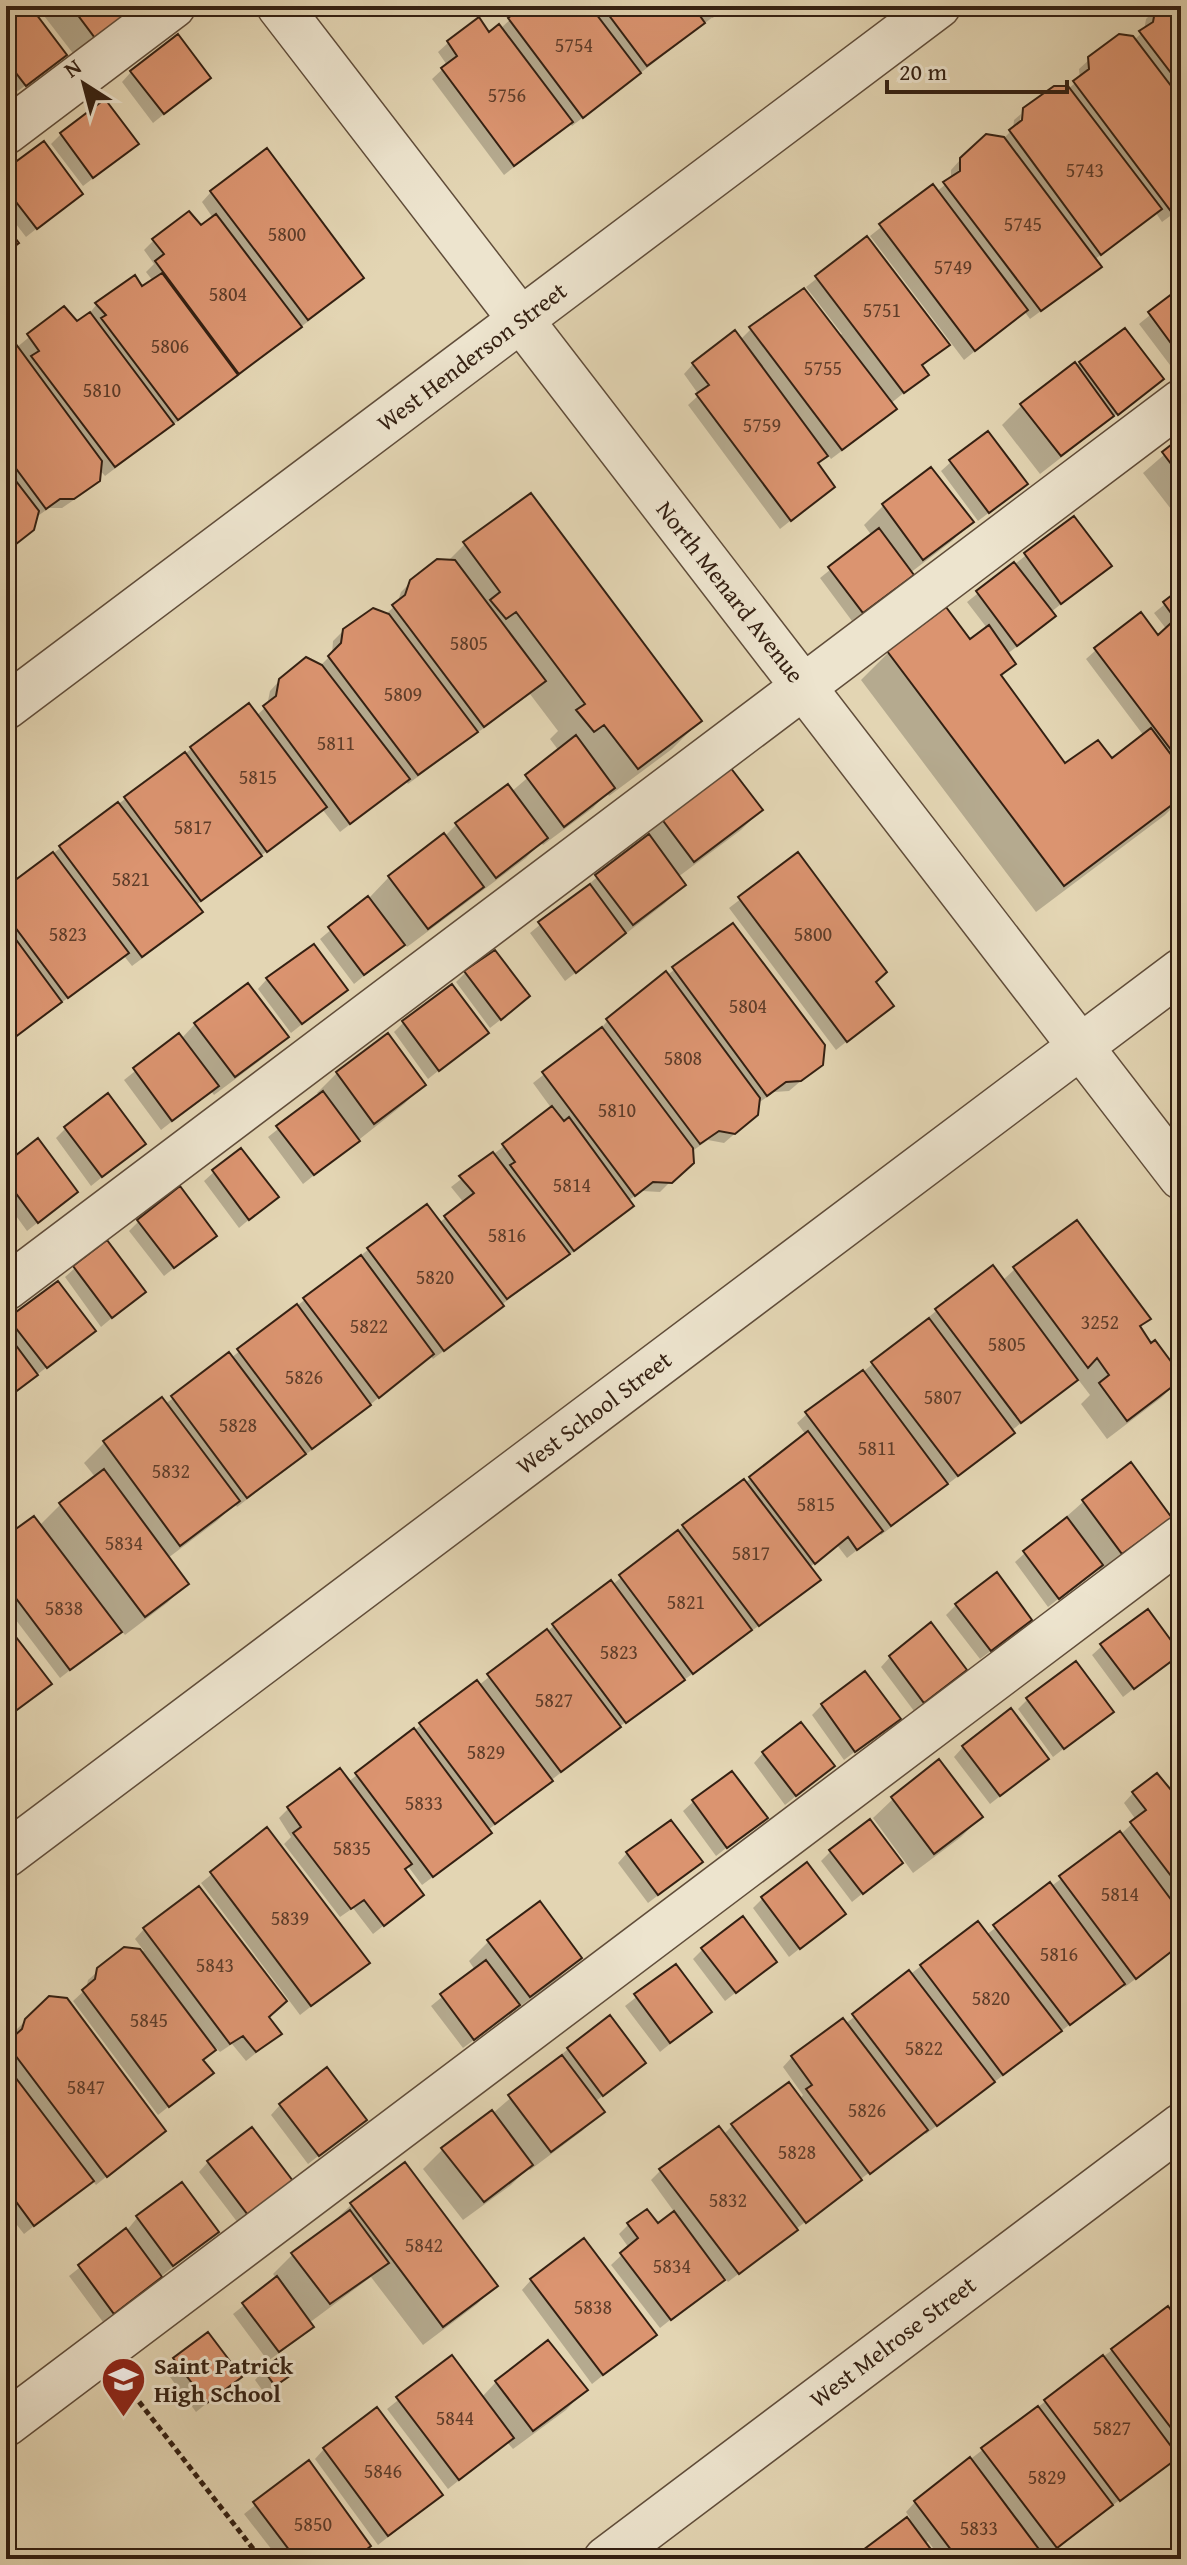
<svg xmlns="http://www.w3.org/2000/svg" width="1187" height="2565" font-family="'Gentium Book Plus',serif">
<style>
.shadow{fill:#0003}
.building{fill:#db9470;stroke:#342012;stroke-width:2}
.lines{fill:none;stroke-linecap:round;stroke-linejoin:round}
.minor-casing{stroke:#604d3a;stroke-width:47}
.path{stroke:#342012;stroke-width:5;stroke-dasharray:6 4;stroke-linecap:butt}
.minor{stroke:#ede4ce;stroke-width:44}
.labels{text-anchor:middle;stroke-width:6;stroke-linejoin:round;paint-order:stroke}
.number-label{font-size:20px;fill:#5e3d2a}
.street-label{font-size:24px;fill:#342012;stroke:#ede4ce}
.poi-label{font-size:24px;font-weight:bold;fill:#342012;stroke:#ede4ce;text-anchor:start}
</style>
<rect width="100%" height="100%" fill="#e3d5b3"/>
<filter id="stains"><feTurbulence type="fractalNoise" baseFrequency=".0025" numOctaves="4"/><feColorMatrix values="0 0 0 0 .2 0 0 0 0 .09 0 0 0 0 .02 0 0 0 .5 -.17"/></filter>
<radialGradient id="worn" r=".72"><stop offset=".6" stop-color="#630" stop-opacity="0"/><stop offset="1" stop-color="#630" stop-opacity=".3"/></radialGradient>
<path class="shadow" d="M24,6H27L54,64L6,100V19Z
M40,6H138L75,56L38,8Z
M507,6H727L572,126L570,123L504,175L432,79L447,65L438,52L448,43L478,20L488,35L500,29L515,15Z
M1159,6H1181V208L1162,222L1156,213L1094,260L1099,266L1089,276L1030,319L1024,311L964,360L870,236L932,187L936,192L951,180V170L961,159L1003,139L1013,129L1014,120L1021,114L1019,130L1080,79L1079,69L1090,59L1134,40L1144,31L1146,19Z
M131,72L209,78L153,123L122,82Z
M61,134L126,153L83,186L51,144Z
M6,172L80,194L26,237L6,211Z
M211,192L362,278L290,336L105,476L99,469L98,480L87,491L62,508H49L35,518L32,529L6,552V342L16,348L63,309L76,324L88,315L97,304L142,289L153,281L146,272L154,264L144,250L154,240L200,228L213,218L202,202Z
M867,239L947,345L921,367L926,375L890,404L894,409L884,419L831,459L827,453L817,464L833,487L780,529L688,405L699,395L684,374L693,364L740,340L751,329L839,336L842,334L806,287Z
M1181,290V369L1176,373L1139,324Z
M1124,331L1162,379L1040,474L1002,425L1022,405Z
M1181,440V522L1143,473Z
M951,462L1015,493L978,521L941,471Z
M931,470L971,521L952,541L910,573L911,575L901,585L852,621L820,578L872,536L864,525L883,506Z
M1073,518L1109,566L1051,612L1054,616L1044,626L1007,654L1014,664L1000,678L1065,766L1112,760L1144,736L1086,659L1096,650L1158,638L1167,630L1154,613L1181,591V799L1165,815L1036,912L861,680L888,653L970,642L987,628L967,602Z
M465,544L700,721L672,749L609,796L607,793L593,808L543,845L541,842L526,858L407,947L404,943L354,984L320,939L370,897L389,877L444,837L456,825L511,792L559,751L550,739L558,731L530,694L408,784L406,781L340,832L322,809L195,906L200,912L191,922L132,966L124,956L6,1044V889L248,706L256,716L267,706L270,691L280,680L320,666L332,654L333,641L344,630L385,615L397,604L401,592L412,581L447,562Z
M761,810L741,830L678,877L684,885L664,904L565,981L530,933L643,839L662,820Z
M798,855L874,982L891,1006L836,1050L729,908Z
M732,926L821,1064L789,1091L774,1092L757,1104L746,1124L724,1143L708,1140L691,1152L684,1168L660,1192L642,1191L628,1201L632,1206L622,1216L501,1305L491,1315L433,1359L430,1355L359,1414L237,1507L235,1504L217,1521L168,1558L187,1584L167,1603L125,1635L121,1630L60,1678L6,1607V1539L39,1526L60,1505L96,1478L84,1463L104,1443L162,1400L165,1404L231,1358L369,1249L439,1223L464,1203L451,1187L552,1109L533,1083L599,1031L608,1020Z
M466,972L518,1006L490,1028L456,982Z
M267,979L345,990L291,1033L258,989Z
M403,1023L486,1033L428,1079L394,1032Z
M195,1024L286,1036L266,1056L214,1095L211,1091L161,1130L124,1080L179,1036L181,1039Z
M387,1036L424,1085L404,1104L303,1184L268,1137L320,1096L317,1093L337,1073Z
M66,1128L143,1144L91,1186L56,1138Z
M6,1165L76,1192L27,1231L6,1202Z
M214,1172L276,1197L239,1228L204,1181Z
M139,1221L214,1236L164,1276L129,1231Z
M75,1268L143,1292L101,1327L65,1277Z
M993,1268L1002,1281L1015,1269L1149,1319L1139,1328L1151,1346L1181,1378L1161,1398L1107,1439L1081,1404L1090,1395L1077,1378L1011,1431L1003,1442L881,1535L879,1533L847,1558L837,1545L809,1568L818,1580L808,1590L615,1730L488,1830L480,1842L422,1885L407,1865L403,1870L422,1895L373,1934L353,1908L340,1917L284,1844L291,1837L279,1818L288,1809L348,1782L421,1725L479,1685L554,1626L612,1585L684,1526L745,1483L806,1435L797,1423L807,1414L863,1372L936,1311Z
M10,1320L93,1331L6,1399V1323Z
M1131,1465L1170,1518L1150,1537L1101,1572L1098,1568L1048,1607L1015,1562L1083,1502Z
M1181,1591V1609L1173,1599Z
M956,1605L1020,1629L980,1659L946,1615Z
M1102,1646L1179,1653L1123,1697L1092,1655Z
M890,1657L965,1670L914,1711L881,1667Z
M1027,1700L1111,1712L1053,1757L1018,1709Z
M822,1705L898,1719L844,1760L812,1715Z
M963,1747L1047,1759L990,1804L954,1757Z
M763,1753L833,1766L785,1805L754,1763Z
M1181,1784V1944L1125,1987L1123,1984L926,2134L924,2132L858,2181L728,2282L724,2277L660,2328L611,2265L629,2248L619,2234L628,2225L657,2226L675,2213L651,2180L660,2171L723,2135L733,2125L800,2099L803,2095L783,2067L792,2057L845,2024L921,1966L986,1935L1120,1835L1136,1820L1124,1803L1133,1793L1171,1792Z
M893,1799L981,1817L961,1837L913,1873L873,1818Z
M693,1802L765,1818L716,1856L683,1811Z
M267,1829L367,1963L300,2015L201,1883Z
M830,1852L900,1863L852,1902L821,1861Z
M627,1853L690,1871L648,1903L618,1863Z
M763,1898L843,1914L789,1957L753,1908Z
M144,1929L267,2017L280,2034L246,2061L232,2044L220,2052L216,2048L202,2062L211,2073L158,2115L73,2001L86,1989L88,1980L124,1949L144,1951L135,1939Z
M488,1942L579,1957L560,1977L463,2048L431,2006L475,1970L469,1961Z
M703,1949L775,1962L725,2001L693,1959Z
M676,1966L709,2012L660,2052L625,2006Z
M49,1998L163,2131L96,2185L92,2180L24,2234L6,2211V2044L14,2038L15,2031Z
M568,2049L643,2063L595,2102L602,2112L582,2131L530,2170L528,2168L511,2185L463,2220L423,2169L443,2149L492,2114Z
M280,2105L365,2120L308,2164L271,2115Z
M208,2162L290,2181L238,2223L199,2172Z
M405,2164L496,2286L476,2305L423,2345L371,2277L309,2323L312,2326L302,2336L268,2361L233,2314L277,2279L273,2274L293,2254L331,2224L351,2205Z
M181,2185L206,2241L103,2322L69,2276L128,2229L137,2218Z
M531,2280L654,2335L592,2384L522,2290Z
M1181,2302V2460L1176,2457L1046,2556L1044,2553L1038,2559H941L928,2541L925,2544L936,2559H855L910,2518L906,2512L915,2502L1112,2350L1170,2312Z
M451,2358L481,2398L496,2382L585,2390L566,2410L513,2449L507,2442L448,2489L387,2409Z
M174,2359L239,2377L196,2412L164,2369Z
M264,2370L291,2372L265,2394L255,2380Z
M324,2449L441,2495L378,2545L315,2459Z
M309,2463L369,2546L355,2559H279L244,2514Z"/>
<path class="building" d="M20,6H30L67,55L26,86L6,60V17Z
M71,6H138L95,38Z
M524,6H590L641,73L583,118L508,18Z
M602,6H693L705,23L647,66Z
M705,6H726L713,16Z
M1181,6V86L1139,31L1153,22L1156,6Z
M479,17L489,32L499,24L573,122L514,166L441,68L457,56L447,41Z
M178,34L211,78L164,114L130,71Z
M1119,34L1133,36L1181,99V208L1173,214L1073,81L1089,69L1088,57Z
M6,80L16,93L6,101Z
M1054,86H1068L1162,209L1101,255L1009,130L1022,120L1023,108Z
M105,99L139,144L93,178L60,133Z
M986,134L1004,137L1102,267L1041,311L943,182L960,171V158Z
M44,141L83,194L37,229L6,189V169Z
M267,148L364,278L308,320L210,191Z
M933,184L1028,310L975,351L879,224Z
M189,211L201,225L216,214L302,327L239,374L155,261L164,254L152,239Z
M6,226L19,243L6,253Z
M867,236L950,345L922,365L929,375L904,393L815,276Z
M162,273L238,375L178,420L101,318L106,315L95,303L135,275L142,286Z
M1181,287V357L1148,312Z
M804,288L897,409L842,450L749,327Z
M64,306L77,321L90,312L174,424L115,467L31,356L39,351L27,334Z
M1125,328L1164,379L1118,415L1079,362Z
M735,330L828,456L818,463L835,487L791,521L696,394L709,385L692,363Z
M10,336L102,461L100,481L74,499H60L46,509L6,455V339Z
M1075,362L1114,416L1061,456L1020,404Z
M988,431L1028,484L989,513L949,460Z
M1181,437V477L1162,452Z
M931,467L974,522L923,560L882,504Z
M6,468L39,511L34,530L11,548H6Z
M531,493L702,721L638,769L604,725L594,732L576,710L585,704L516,612L506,619L490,600L500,592L463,542Z
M1074,516L1112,566L1061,604L1024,553Z
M879,528L914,575L863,613L828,567Z
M437,559L455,560L546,681L484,727L392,605L405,595L410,580Z
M1014,562L1056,616L1017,646L976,591Z
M1181,588V627L1163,602Z
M946,607L970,639L989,625L1016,664L1001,675L1065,763L1098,740L1112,758L1151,728L1181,768V798L1064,886L887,651Z
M373,608L389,614L478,732L418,775L328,656L341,643L343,629Z
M1141,612L1158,635L1171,623L1181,636V763L1094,648Z
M306,657L322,665L410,779L350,824L263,706L276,696L279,679Z
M249,703L327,807L267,852L190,747Z
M576,735L615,788L564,827L525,775Z
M185,752L262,856L201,901L124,797Z
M730,767L763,810L694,862L661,818Z
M508,784L548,838L496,878L455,823Z
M118,802L203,912L142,957L59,846Z
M444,833L484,887L428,929L388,876Z
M649,834L686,885L633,925L595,875Z
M53,852L129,953L68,998L6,915V887Z
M798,852L887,972L876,982L894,1006L847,1042L738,897Z
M590,884L626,933L576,973L538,922Z
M368,896L405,945L364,975L328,927Z
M733,923L825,1045L823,1065L801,1081L786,1082L767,1096L672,967Z
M6,926L62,1002L6,1044Z
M314,944L348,990L302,1024L266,978Z
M495,950L530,996L501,1020L464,971Z
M666,971L760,1098L758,1115L735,1134L719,1131L700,1144L606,1019Z
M248,983L289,1037L235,1077L194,1023Z
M452,984L489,1033L439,1071L402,1021Z
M602,1027L693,1148L694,1163L672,1183L653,1182L635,1196L542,1072Z
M179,1033L219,1086L172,1121L133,1068Z
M388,1033L426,1085L374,1124L336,1072Z
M323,1091L360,1141L314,1175L276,1126Z
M108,1093L146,1144L102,1177L64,1127Z
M552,1106L564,1121L569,1117L634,1206L574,1251L510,1165L515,1162L502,1144Z
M38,1138L78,1192L38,1223L6,1180V1163Z
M241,1148L279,1197L249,1220L212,1170Z
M493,1152L570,1254L507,1299L444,1216L474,1193L459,1176Z
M180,1186L217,1236L174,1268L137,1220Z
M427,1204L504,1306L444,1351L367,1248Z
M1077,1220L1151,1319L1140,1326L1151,1343L1155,1340L1181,1375V1380L1127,1421L1099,1383L1109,1375L1097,1358L1088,1368L1013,1267Z
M107,1240L146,1292L112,1318L73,1266Z
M361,1255L434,1354L379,1398L303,1298Z
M993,1265L1078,1380L1021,1423L935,1309Z
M58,1281L96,1331L47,1368L8,1318Z
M297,1304L371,1405L312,1449L237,1349Z
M929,1318L1015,1433L958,1476L871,1362Z
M6,1332L38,1375L6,1399Z
M229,1352L306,1454L247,1498L171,1396Z
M863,1370L948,1484L891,1526L805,1412Z
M162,1397L240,1501L180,1546L103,1441Z
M808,1431L883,1531L857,1550L848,1537L815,1564L749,1477Z
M1131,1462L1172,1518L1122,1554L1082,1500Z
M104,1469L189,1584L145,1617L59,1503Z
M744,1479L821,1580L759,1626L682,1525Z
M34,1516L122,1632L70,1670L6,1585V1561L9,1559L6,1555V1536Z
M1067,1517L1103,1565L1059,1599L1023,1551Z
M678,1530L752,1630L693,1674L619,1575Z
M997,1572L1032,1620L991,1651L955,1604Z
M611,1580L685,1680L626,1723L552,1624Z
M1148,1609L1181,1654L1134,1689L1100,1644Z
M931,1622L967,1670L924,1703L889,1656Z
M6,1624L52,1684L6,1718Z
M547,1629L621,1727L561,1772L487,1674Z
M1076,1661L1114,1712L1064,1749L1026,1698Z
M865,1671L901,1719L855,1752L821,1704Z
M477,1680L553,1781L495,1824L419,1723Z
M1011,1708L1049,1759L1000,1796L962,1746Z
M801,1722L835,1766L796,1796L762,1752Z
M414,1728L492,1833L433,1877L355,1773Z
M939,1759L983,1817L934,1854L891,1797Z
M340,1768L412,1864L405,1869L424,1895L384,1926L364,1900L351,1909L293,1833L301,1827L287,1807Z
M732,1771L768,1818L727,1848L692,1800Z
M1157,1773L1171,1790L1181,1780V1889L1130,1822L1146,1810L1132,1792Z
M870,1819L903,1863L863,1894L829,1850Z
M671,1820L703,1862L658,1895L626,1852Z
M267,1827L370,1963L311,2006L210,1872Z
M1120,1831L1181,1913V1944L1136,1979L1059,1876Z
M807,1862L846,1914L800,1949L761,1897Z
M1050,1882L1125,1984L1070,2025L993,1925Z
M199,1886L287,2001L269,2017L282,2034L256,2052L243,2036L230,2044L143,1928Z
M540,1901L582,1958L530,1997L487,1940Z
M743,1916L777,1962L736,1993L701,1948Z
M978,1921L1062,2031L1003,2075L920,1965Z
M124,1947L140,1949L216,2050L203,2060L214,2073L169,2107L82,1990L95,1979L97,1968Z
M486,1960L520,2005L474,2040L440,1994Z
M676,1964L712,2012L670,2043L634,1994Z
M909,1970L995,2082L937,2126L852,2014Z
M49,1996L67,1998L166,2131L107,2177L6,2043L22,2029L25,2019Z
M610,2015L646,2063L603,2096L567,2048Z
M843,2018L928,2130L870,2174L806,2089L812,2085L791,2056Z
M562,2055L605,2112L551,2152L508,2095Z
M6,2065L94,2181L34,2226L6,2188Z
M327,2067L367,2120L319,2156L279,2104Z
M789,2082L862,2180L806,2223L731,2124Z
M492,2110L533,2165L484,2202L441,2148Z
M719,2126L798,2230L739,2274L659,2169Z
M252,2127L293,2181L248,2215L207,2161Z
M405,2162L498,2286L443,2327L350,2203Z
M182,2182L219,2232L173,2266L136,2216Z
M647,2209L658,2223L674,2211L725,2280L671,2320L620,2253L638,2238L627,2223Z
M350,2210L389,2263L330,2304L291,2253Z
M126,2228L162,2277L114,2314L78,2265Z
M584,2238L657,2335L603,2375L530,2279Z
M277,2276L314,2327L279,2352L242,2303Z
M1168,2306L1181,2324V2441L1111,2349Z
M208,2332L242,2377L207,2403L173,2358Z
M548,2340L588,2390L533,2431L495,2381Z
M452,2355L514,2438L459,2480L396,2397Z
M1103,2355L1179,2457L1120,2501L1044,2400Z
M281,2356L294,2373L275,2386L263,2369Z
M6,2373L19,2390L6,2400Z
M1038,2406L1113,2505L1057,2548L981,2448Z
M377,2407L443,2495L388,2536L323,2448Z
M970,2457L1044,2556L1040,2559H958L914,2501Z
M309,2460L371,2546L354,2559H296L253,2502Z
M907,2517L938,2559H857L855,2556Z"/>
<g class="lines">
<defs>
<path id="minor" d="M279,6L1181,1177
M6,132L173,6
M6,707L938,6
M6,1288L1181,402
M6,1855L1181,971
M6,2424L1181,1538
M606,2559L1181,2126"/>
</defs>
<use href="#minor" class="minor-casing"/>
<path class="path" d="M133,2394L261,2559"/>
<use href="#minor" class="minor"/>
</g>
<defs>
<symbol id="school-pin" viewBox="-11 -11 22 30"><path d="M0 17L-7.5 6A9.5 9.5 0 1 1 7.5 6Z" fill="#8f2418" stroke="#ede4ce"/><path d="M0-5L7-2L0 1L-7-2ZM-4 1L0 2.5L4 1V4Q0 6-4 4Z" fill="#fff"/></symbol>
</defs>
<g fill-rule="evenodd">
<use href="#school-pin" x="98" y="2354" width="51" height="69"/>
</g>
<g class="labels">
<g class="number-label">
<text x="574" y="52">5754</text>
<text x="507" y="102">5756</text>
<text x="1085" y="177">5743</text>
<text x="1023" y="231">5745</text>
<text x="287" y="241">5800</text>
<text x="953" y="274">5749</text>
<text x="228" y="301">5804</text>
<text x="882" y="317">5751</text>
<text x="170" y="353">5806</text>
<text x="823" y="375">5755</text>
<text x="102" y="397">5810</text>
<text x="762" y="432">5759</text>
<text x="469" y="650">5805</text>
<text x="403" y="701">5809</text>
<text x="336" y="750">5811</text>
<text x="258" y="784">5815</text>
<text x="193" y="834">5817</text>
<text x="131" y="886">5821</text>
<text x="68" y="941">5823</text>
<text x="813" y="941">5800</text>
<text x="748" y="1013">5804</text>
<text x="683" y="1065">5808</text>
<text x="617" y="1117">5810</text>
<text x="572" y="1192">5814</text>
<text x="507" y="1242">5816</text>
<text x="435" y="1284">5820</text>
<text x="1100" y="1329">3252</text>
<text x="369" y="1333">5822</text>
<text x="1007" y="1351">5805</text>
<text x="304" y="1384">5826</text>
<text x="943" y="1404">5807</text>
<text x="238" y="1432">5828</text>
<text x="877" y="1455">5811</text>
<text x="171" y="1478">5832</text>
<text x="816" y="1511">5815</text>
<text x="124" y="1550">5834</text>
<text x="751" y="1560">5817</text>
<text x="686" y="1609">5821</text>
<text x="64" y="1615">5838</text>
<text x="619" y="1659">5823</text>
<text x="554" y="1707">5827</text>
<text x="486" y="1759">5829</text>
<text x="424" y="1810">5833</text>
<text x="352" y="1855">5835</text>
<text x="1120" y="1901">5814</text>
<text x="290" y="1925">5839</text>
<text x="1059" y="1961">5816</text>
<text x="215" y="1972">5843</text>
<text x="991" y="2005">5820</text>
<text x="149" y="2027">5845</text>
<text x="924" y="2055">5822</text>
<text x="86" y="2094">5847</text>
<text x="867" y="2117">5826</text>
<text x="797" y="2159">5828</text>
<text x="728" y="2207">5832</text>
<text x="424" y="2252">5842</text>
<text x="672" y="2273">5834</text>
<text x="593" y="2314">5838</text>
<text x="455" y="2425">5844</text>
<text x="1112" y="2435">5827</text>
<text x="383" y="2478">5846</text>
<text x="1047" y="2484">5829</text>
<text x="313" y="2531">5850</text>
<text x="979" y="2535">5833</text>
</g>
<g class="street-label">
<text transform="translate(472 357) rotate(-37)" y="8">West Henderson Street</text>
<text transform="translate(730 592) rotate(52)" y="8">North Menard Avenue</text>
<text transform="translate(594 1413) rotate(-37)" y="8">West School Street</text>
<text transform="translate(893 2342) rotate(-37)" y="8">West Melrose Street</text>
</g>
<g class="poi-label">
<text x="154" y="2374">Saint Patrick<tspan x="154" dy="28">High School</tspan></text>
</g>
</g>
<rect width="1187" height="2565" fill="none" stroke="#e3d5b3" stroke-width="32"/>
<rect x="8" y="8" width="1171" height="2549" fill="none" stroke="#342012" stroke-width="4"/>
<rect x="16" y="16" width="1155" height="2533" fill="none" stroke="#342012" stroke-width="2"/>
<g transform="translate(84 84) rotate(324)" stroke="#ede4ce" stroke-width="6" paint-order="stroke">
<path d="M0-6L14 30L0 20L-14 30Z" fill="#342012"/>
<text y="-12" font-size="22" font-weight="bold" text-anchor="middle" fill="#342012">N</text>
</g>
<path d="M887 80v12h180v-12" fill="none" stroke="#342012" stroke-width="4"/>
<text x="899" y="80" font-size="24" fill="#342012" stroke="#ede4ce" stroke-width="6" paint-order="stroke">20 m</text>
<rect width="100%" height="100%" filter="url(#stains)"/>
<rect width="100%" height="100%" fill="url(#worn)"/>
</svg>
